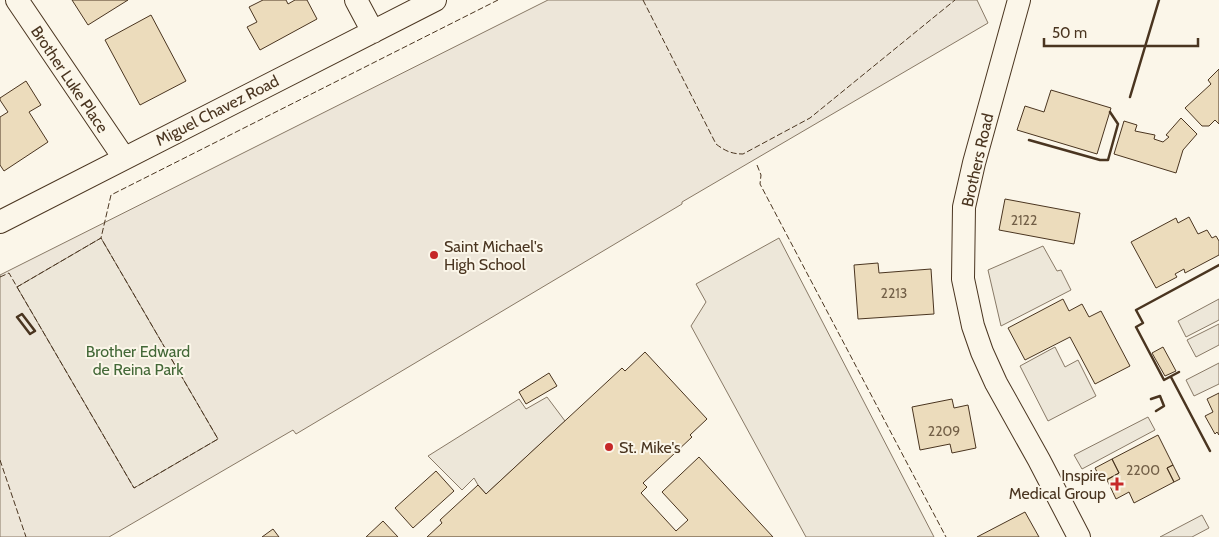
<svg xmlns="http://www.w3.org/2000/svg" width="1219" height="537" font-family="Cabin,sans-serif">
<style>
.green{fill:#ede6d9;stroke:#887966}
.parking{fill:#ede7d9;stroke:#887966}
.building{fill:#ecdcbc;stroke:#4a3520}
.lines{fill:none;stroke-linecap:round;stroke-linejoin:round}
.minor-casing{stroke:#4a3520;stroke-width:24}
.minor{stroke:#fbf6e9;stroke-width:22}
.fence{stroke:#4a3520;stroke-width:1;stroke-dasharray:6 2.5;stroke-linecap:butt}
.wall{stroke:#4a3520;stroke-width:2.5}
.poi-dot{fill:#c62828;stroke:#fbf6e9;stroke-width:2}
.labels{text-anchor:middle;stroke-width:4;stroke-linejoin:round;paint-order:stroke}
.number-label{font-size:14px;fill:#725f47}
.street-label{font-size:16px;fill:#4a3520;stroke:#fbf6e9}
.poi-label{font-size:16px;fill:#4a3520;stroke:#fbf6e9;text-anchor:start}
.park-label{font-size:16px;fill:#436837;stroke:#fbf6e9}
</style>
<rect width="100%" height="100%" fill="#fbf6e9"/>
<path class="green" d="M548,0H977L988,23L682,202V204L296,434L293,430L109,537H0V275Z"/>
<path class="parking" d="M101,238L218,439L134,488L17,287Z
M779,238L934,537H806L691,326L706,302L696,284Z
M1043,246L1057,271L1061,270L1071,290L1001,326L988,270Z
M1219,299V320L1186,337L1178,321Z
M1219,324V345L1196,357L1187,340Z
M1055,347L1065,367L1078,360L1096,396L1048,421L1020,366Z
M1219,363V384L1194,396L1186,380Z
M547,397L565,421L486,494L478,485L474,478L462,490L428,456L519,399L526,409Z
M1148,417L1155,430L1082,469L1074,455Z
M1202,515L1209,528L1192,537H1160Z"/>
<path class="building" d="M72,0H128L88,25Z
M263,0H286L288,4L295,0H307L317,19L260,50L247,27L257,22L249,7Z
M151,15L186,81L140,105L105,40Z
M1219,69V124L1215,120L1209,126H1202L1185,108L1211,84L1208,80Z
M26,81L41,105L29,112L48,142L4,171L0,165V117L8,112L0,100V98Z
M1051,90L1111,108L1097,154L1017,130L1025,106L1044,112Z
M1181,118L1197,134L1183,150L1176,173L1114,154L1124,121L1137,125L1135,131L1155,135L1154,139L1163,142L1169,137L1166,135Z
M1005,199L1080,213L1074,244L999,230Z
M1189,217L1198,234L1207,230L1212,238L1216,236L1219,241V255L1185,273L1184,269L1175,274L1177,277L1156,288L1131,242L1176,218L1178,223Z
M878,263L879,273L931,269L934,314L858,319L854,265Z
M1063,299L1069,311L1082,304L1089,317L1101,311L1130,366L1095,384L1070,337L1025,360L1008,328Z
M1163,347L1176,371L1165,376L1152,353Z
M645,352L707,419L690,435L692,437L643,483L647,487L641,493L676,531L688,520L662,492L699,457L773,537H427L442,523L440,520L478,485L486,494L622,368L625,371Z
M549,373L557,386L526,404L519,392Z
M1219,393V435L1217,432L1215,434L1205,416L1213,412L1207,399Z
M952,399L954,408L968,405L976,448L952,453L950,444L920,450L912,407Z
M1158,435L1173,465L1167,468L1174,482L1134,503L1129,492L1116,499L1107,480L1119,473L1112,459Z
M1112,459L1119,473L1102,482L1095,468Z
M1173,465L1180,479L1174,482L1167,468Z
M436,471L454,491L413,528L395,508Z
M1025,512L1039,537H977Z
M383,521L398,537H366Z
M273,529L279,537H262Z"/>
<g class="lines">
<defs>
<path id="minor" d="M17,0L124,158
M356,0L373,32
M1019,0L974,163L964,207L963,279L973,326L982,352L996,383L1039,460L1079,537
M0,222L435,0"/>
</defs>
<use href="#minor" class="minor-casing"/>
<use href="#minor" class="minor"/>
<path class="fence" d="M643,0L716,144C725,151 732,154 743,154L810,118L955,0
M757,165L761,175L760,184L946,537
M0,277L9,273L17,287L101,238L111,195L498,0
M17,287L134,488L218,439L101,238
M0,460L26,537"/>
<path class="wall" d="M1130,97L1159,0
M1029,140L1100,160H1108L1118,124L1110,112
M22,314L35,331L30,334L17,317Z
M1179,372L1164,380L1136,327L1143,323L1136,310L1219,265
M1171,377L1210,451
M1151,399L1160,396L1164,406L1156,411"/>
</g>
<g class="poi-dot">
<circle cx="434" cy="255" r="5"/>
<circle cx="609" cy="447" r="5"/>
<path d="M1114.5 476.5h5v5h5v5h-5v5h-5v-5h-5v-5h5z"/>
</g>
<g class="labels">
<g class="number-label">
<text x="1024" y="225">2122</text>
<text x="894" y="298">2213</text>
<text x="944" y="436">2209</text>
<text x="1143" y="475">2200</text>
</g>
<g class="street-label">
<text transform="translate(70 79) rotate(56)" y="6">Brother Luke Place</text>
<text transform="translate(217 110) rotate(-27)" y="6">Miguel Chavez Road</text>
<text transform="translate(977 160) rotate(-77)" y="6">Brothers Road</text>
</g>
<g class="poi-label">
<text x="444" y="252">Saint Michael's<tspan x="444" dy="18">High School</tspan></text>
<text x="619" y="453">St. Mike's</text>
<text x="1106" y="481" text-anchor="end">Inspire<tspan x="1106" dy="18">Medical Group</tspan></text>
</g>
<g class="park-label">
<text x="138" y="357">Brother Edward<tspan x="138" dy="18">de Reina Park</tspan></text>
</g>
</g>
<path d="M1044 38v8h154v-8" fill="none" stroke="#4a3520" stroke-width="2.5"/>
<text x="1052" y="38" font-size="15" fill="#4a3520" stroke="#fbf6e9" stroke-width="4" paint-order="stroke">50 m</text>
</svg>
